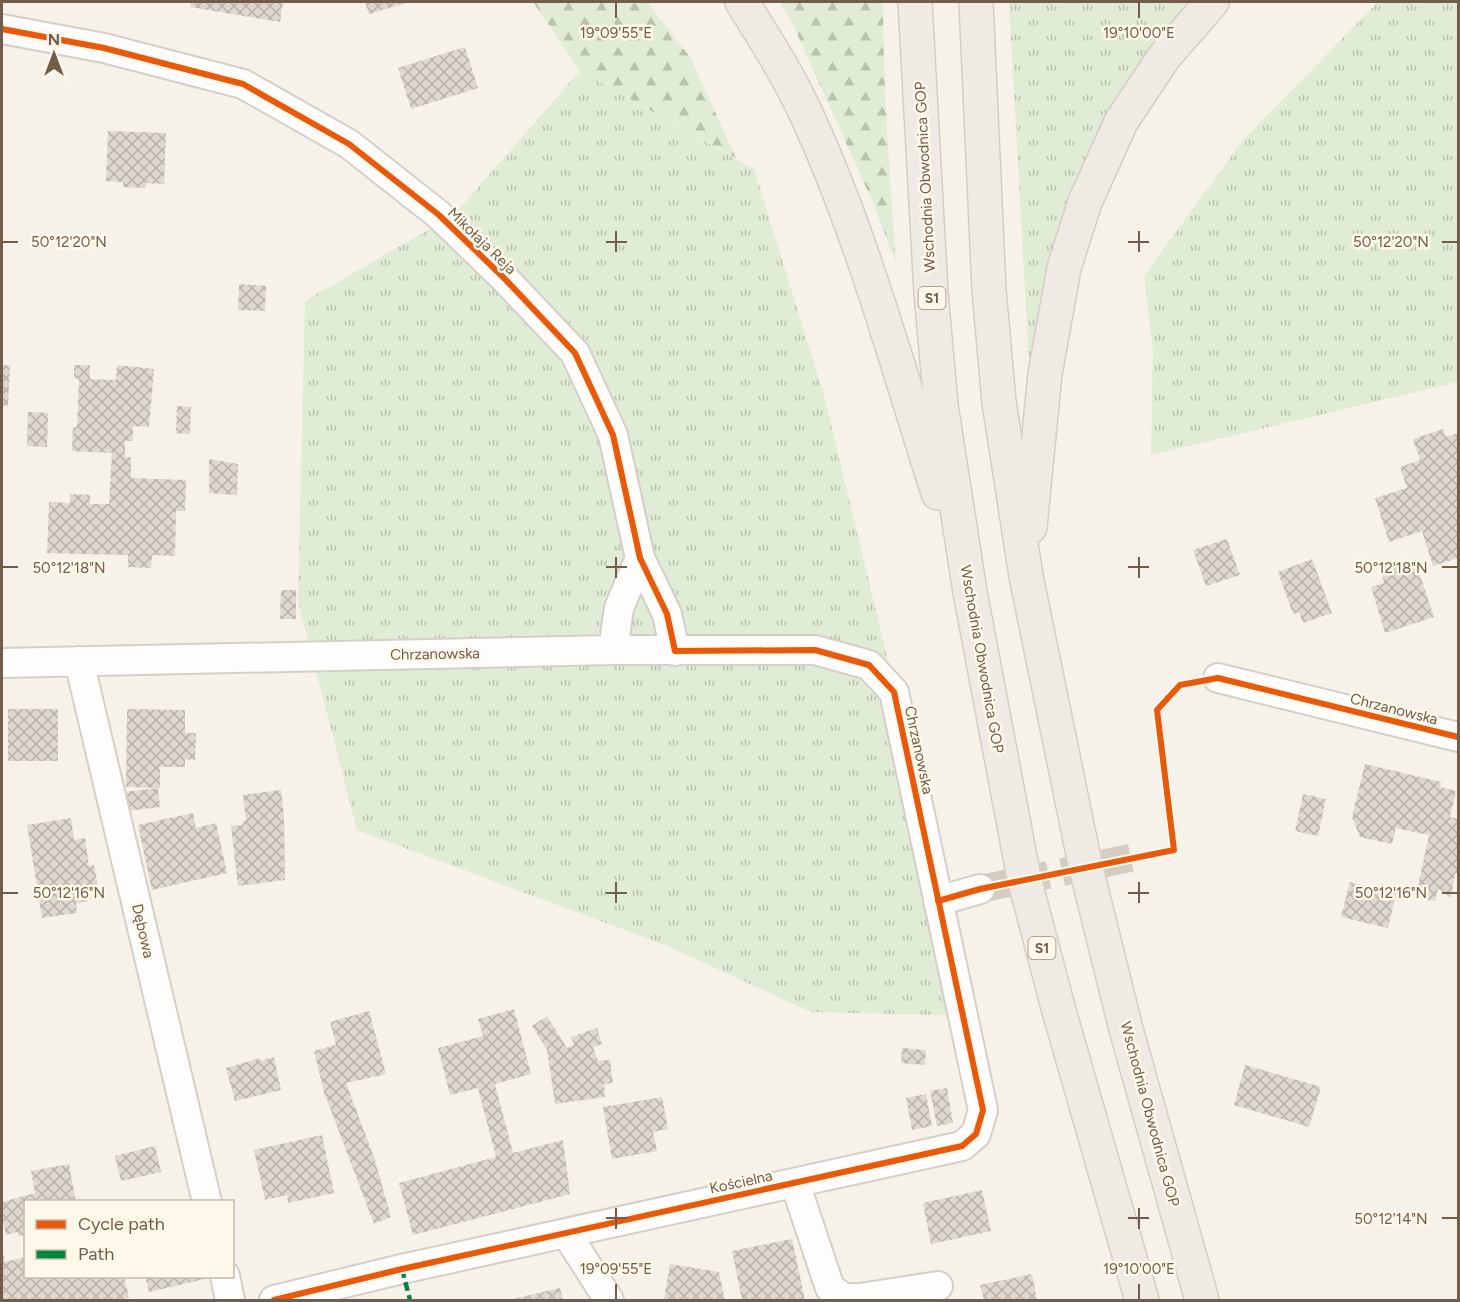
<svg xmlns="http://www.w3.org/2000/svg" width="1460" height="1302" font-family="Figtree,sans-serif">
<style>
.grass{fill:url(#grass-tufts)}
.forest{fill:url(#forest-firs)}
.building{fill:url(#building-cross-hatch)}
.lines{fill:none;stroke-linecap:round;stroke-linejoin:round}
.street-tunnel{stroke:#d5cdc2;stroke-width:28;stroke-dasharray:28 14;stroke-linecap:butt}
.street-casing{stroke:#d5cfc8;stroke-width:32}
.highway-casing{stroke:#d5cdc5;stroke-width:36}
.street{stroke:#fefdfc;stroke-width:28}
.highway{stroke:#f0eae4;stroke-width:33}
.quiet{stroke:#00873e;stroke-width:4.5;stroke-dasharray:9 4.5;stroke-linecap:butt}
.cycleway-casing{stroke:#fef8ea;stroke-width:10}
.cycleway{stroke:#e8590c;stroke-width:6}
.ticks{fill:none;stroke:#725d4b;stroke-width:2}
.labels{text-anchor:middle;stroke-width:5;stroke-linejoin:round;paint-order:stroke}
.shield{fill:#fef8ea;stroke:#9c8c7b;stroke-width:1.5}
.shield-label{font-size:14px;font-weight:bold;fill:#725d4b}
.street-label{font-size:15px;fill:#725d4b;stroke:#fef8ea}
.ticks-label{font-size:15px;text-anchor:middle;fill:#725d4b;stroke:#fef8ea;stroke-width:5;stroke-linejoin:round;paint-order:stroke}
</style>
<defs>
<pattern id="grass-tufts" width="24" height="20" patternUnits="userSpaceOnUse" patternTransform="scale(1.5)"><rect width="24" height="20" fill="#e0ecd5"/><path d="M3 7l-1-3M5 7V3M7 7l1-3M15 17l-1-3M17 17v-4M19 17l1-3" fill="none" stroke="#bac2af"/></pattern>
<pattern id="forest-firs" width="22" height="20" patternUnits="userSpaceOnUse" patternTransform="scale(1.5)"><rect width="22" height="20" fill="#e0ecd5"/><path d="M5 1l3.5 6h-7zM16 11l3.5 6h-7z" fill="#bac2af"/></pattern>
<pattern id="building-cross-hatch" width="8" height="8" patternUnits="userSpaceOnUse" patternTransform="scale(1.5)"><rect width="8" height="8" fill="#dfd8cf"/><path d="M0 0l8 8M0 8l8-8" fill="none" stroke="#b9b2aa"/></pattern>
</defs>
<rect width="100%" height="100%" fill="#f6f2e9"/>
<path class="grass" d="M1009,2H1190L1147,54L1051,256L1029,364Z
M1378,2H1458V382L1151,455L1153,351L1144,276L1243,140Z
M580,71L754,169L824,396L974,1016L811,1012L665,945L357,830L298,601L305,301L454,215Z"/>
<path class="forest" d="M533,2H647L690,57L736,158L580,71Z
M779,2H883C883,89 890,176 896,263L874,205L789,16Z"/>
<path class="building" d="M191,2H283L280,22L190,7Z
M365,2H409L369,14Z
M465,47L478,88L411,109L398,68Z
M108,131L166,133L164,184L146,183V188L123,187V182L106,181Z
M239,284L266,286L265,311L238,310Z
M2,365L10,366L8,406H2Z
M74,365H90V379L116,380L117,365L154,369L149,427L133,426V441H125V457H131V478L186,480L185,511H176L175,556L152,555L151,568L128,567V555L47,553L49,502L70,503V494L90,495V504H109L112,453L72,451L73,427H77L79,379L74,378Z
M177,406L191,407L190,434L176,433Z
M28,412L48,413L47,447L27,446Z
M1443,429L1446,437L1458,433V558L1433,566L1422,531L1389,542L1375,498L1407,488L1400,467L1420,460L1413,439Z
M209,459L238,464L237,495L209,493Z
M1227,539L1240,575L1206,586L1193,550Z
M1312,559L1332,613L1303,623L1299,612L1293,614L1278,572Z
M1412,560L1416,573L1419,572L1434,617L1385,633L1371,587L1384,583L1381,571Z
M281,590H296V619H280Z
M8,709H58V761H8Z
M127,709L185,710V733H196L195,760L185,759V767H160V788L126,787Z
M1365,764L1441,782L1440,787L1456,791L1450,817L1458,819V874L1455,873L1451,898L1441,890L1438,889L1435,901L1418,899L1420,886H1418L1429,835L1396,828L1392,844L1360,837L1352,817Z
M158,788L160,807L127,811L125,792Z
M281,790L284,816L285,880L238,886L231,826L243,825V821H246L243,795Z
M1303,794L1326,799L1318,836L1295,831Z
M193,813L196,828L216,823L227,873L152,890L138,825Z
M71,818L74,840L85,838L89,866L94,865L99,892L87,894L88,901L76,903L77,913L42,918L27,825Z
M1350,882L1396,893L1388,928L1341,917Z
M514,1009L531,1074L495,1084L513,1153L563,1140L570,1194L413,1235L399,1183L496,1157L478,1088L450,1095L438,1048L483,1036L478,1019Z
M369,1011L386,1074L346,1083L374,1157L391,1217L374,1224L324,1092L314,1051L336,1045L330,1022Z
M547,1016L567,1048L574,1045L571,1037L597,1028L602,1044L593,1047L598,1061L610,1060L613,1083L604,1084L605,1097L555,1104L547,1050L532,1026Z
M902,1048L926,1050L925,1065L901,1063Z
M274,1057L281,1090L235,1101L226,1068L260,1058V1061Z
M1245,1065L1321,1087L1309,1127L1234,1105Z
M947,1088L953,1123L937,1126L930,1091Z
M926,1094L932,1126L912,1130L906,1098Z
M662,1097L668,1129L653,1132L657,1151L612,1159L603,1107Z
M322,1135L334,1193L288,1203L287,1195L265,1200L254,1150Z
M155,1146L161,1172L121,1181L115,1156Z
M69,1164L76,1202H26V1235L18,1236L17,1232L6,1235L2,1216V1202L35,1193L31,1171Z
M982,1190L991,1231L931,1244L923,1203Z
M792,1239L805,1300H742L732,1251Z
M4,1255L5,1262L26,1257V1276H124L129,1298L116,1300H2V1256Z
M670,1264L719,1272L725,1300H664Z
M1032,1274L1037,1300H984L980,1285Z
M145,1276H205V1279L149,1292Z
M560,1288L563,1300H508Z"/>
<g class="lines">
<path class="street-tunnel" d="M980,889L1135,857"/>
<defs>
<path id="street" d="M2,29L104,48L243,84L349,144L439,215L504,278L575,353L613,435L640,558L667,614L675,651
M613,650L619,608L640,558
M79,661L207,1202
M2,663L613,650H815L869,665L894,692L983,1110L976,1134L962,1146L402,1269L274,1300
M1218,678L1458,737
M938,901L980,889
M795,1183L830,1288L844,1298H860L938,1286
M566,1233L609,1300
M225,1276L230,1300"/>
<path id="highway" d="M742,2C765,39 789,76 807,116C862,235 898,368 938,493
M915,2L931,293L941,405L970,592L1024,878L1059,1011L1142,1300
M976,2L989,290L999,402L1026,576L1085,864L1126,1029L1202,1300
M1030,527L1045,374L1064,268L1085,202L1121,122L1164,57L1212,2"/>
</defs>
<use href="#street" class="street-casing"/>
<use href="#highway" class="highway-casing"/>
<use href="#street" class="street"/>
<use href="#highway" class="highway"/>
<path class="quiet" d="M402,1269L410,1300"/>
<defs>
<path id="cycleway" d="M2,29L104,48L243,84L349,144L439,215L504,278L575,353L613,435L640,558L667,614L675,651L815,650L869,665L894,692L983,1110L976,1134L962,1146L402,1269L274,1300
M938,901L980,889L1174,850L1157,710L1180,685L1218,678L1458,737"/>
</defs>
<use href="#cycleway" class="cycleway-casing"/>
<use href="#cycleway" class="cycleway"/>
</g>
<path class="ticks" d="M616,3V18M1139,3V18M616,231V252M1139,231V252M3,242H18M606,242H627M1128,242H1149M1442,242H1457M616,557V578M1139,557V578M3,567H18M606,567H627M1128,567H1149M1442,567H1457M616,882V903M1139,882V903M3,893H18M606,893H627M1128,893H1149M1442,893H1457M616,1208V1229M1139,1208V1229M606,1218H627M1128,1218H1149M1442,1218H1457M616,1284V1299M1139,1284V1299"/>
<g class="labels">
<g class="shield">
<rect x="918.5" y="287" width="27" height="22" rx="4.5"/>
<rect x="1028.5" y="937" width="27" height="22" rx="4.5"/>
</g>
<g class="shield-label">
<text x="932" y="303">S1</text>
<text x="1042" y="953">S1</text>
</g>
<g class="street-label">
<text transform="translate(925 177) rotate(-93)" y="5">Wschodnia Obwodnica GOP</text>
<text transform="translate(482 241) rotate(44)" y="5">Mikołaja Reja</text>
<text transform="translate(435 654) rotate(-1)" y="5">Chrzanowska</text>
<text transform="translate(982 659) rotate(80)" y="5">Wschodnia Obwodnica GOP</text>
<text transform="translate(1394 709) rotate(14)" y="5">Chrzanowska</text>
<text transform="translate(919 750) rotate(78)" y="5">Chrzanowska</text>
<text transform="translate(143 931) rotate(77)" y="5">Dębowa</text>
<text transform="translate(1150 1114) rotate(75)" y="5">Wschodnia Obwodnica GOP</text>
<text transform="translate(741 1182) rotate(-12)" y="5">Kościelna</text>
</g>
</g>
<g class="ticks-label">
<text x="616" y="38">19°09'55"E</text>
<text x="1139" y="38">19°10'00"E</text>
<text x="69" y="247">50°12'20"N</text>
<text x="1391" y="247">50°12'20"N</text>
<text x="69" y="573">50°12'18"N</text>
<text x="1391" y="573">50°12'18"N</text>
<text x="69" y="898">50°12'16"N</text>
<text x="1391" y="898">50°12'16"N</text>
<text x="1391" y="1224">50°12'14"N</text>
<text x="616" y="1274">19°09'55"E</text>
<text x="1139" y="1274">19°10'00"E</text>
</g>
<rect width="1460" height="1302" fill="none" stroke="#725d4b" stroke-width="6"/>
<rect x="24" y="1200" width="210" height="78" fill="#fef8ea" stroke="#c6baaa" stroke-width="1.5"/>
<rect x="36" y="1220" width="30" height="9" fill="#e8590c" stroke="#c6baaa" stroke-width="1.5"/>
<text x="78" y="1230" font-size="18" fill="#725d4b">Cycle path</text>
<rect x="36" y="1250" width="30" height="9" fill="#00873e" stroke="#c6baaa" stroke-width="1.5"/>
<text x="78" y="1260" font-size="18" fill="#725d4b">Path</text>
<g transform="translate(54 54)" stroke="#fef8ea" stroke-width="4.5" paint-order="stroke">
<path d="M0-4.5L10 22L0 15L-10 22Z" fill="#725d4b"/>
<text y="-9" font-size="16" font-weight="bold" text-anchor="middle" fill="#725d4b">N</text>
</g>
</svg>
